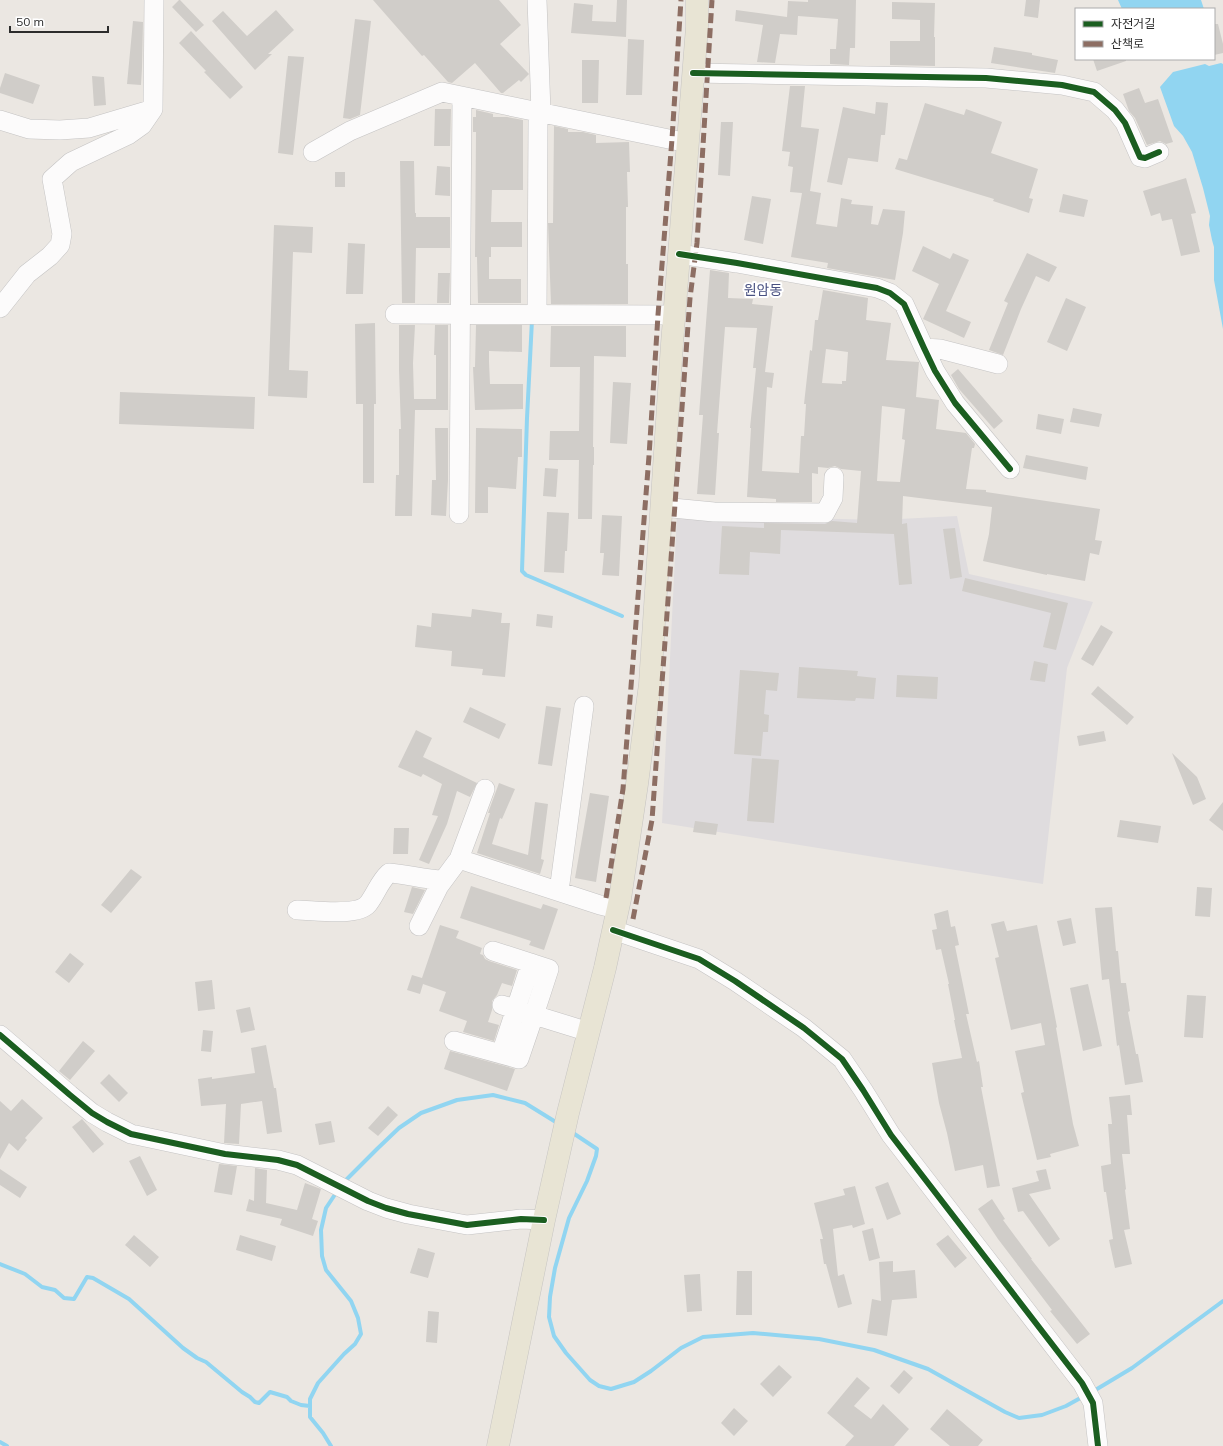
<svg xmlns="http://www.w3.org/2000/svg" width="1223" height="1446" font-family="Mulish,'Noto Sans KR',sans-serif">
<style>
.industrial{fill:#dfdcde}
.water{fill:#91d5f1}
.lines{fill:none;stroke-linecap:round;stroke-linejoin:round}
.stream{stroke:#91d5f1;stroke-width:4}
.building{fill:#d0cdc9;fill-rule:evenodd}
.minor-casing{stroke:#c4c3c3;stroke-width:20}
.major-casing{stroke:#c6c4c2;stroke-width:23}
.minor{stroke:#fcfbfb;stroke-width:19}
.major{stroke:#e8e4d4;stroke-width:22}
.quiet{stroke:#8d6e63;stroke-width:5;stroke-dasharray:10 5;stroke-linecap:butt}
.cycleway-casing{stroke:#fff;stroke-width:8}
.cycleway{stroke:#1b5e20;stroke-width:6}
.labels{text-anchor:middle;stroke-width:4;stroke-linejoin:round;paint-order:stroke}
.quarter-label{font-size:14px;fill:#495181;stroke:#fff}
</style>
<rect width="100%" height="100%" fill="#ebe7e2"/>
<path class="industrial" d="M677,515L880,520L957,516L969,574L1093,602L1067,668L1043,884L662,823Z"/>
<path class="water" d="M1118,0H1201L1204,9H1122Z
M1221,63L1223,64V329L1214,280V247L1212,240L1209,225L1210,216L1203,188L1192,152L1183,136L1174,126L1160,87L1173,72L1205,64L1209,66Z"/>
<g class="lines">
<path class="stream" d="M532,320L527,418L522,571L526,575L622,616
M570,1131L597,1149L596,1156L587,1181L569,1218L555,1268L550,1297L549,1317L554,1336L566,1353L590,1380L599,1386L611,1389L634,1382L651,1371L681,1348L703,1337L753,1333L819,1339L874,1350L928,1369L1005,1412L1019,1418L1042,1415L1066,1406L1084,1396
M343,1183L377,1149L399,1128L421,1113L457,1100L493,1095L525,1103L559,1124
M0,1264L25,1274L42,1287L55,1290L64,1298L74,1299L87,1277L93,1278L129,1299L183,1348L197,1358L206,1362L242,1392L250,1397L255,1402L259,1403L270,1392L287,1397L291,1401L301,1405L310,1406
M1092,1392L1132,1368L1223,1301
M0,1442L7,1446
M331,1446L323,1433L310,1417V1399L318,1383L344,1354L355,1344L361,1334L358,1318L351,1301L326,1270L322,1256L321,1230L326,1208L338,1190"/>
</g>
<path class="building" d="M179,0H180L204,25L196,32L172,7Z
M373,0H499L521,25L500,44L529,74L521,82L519,80L503,93H501L475,63L452,83L448,82L424,55L422,56Z
M617,0H627L626,37L571,33L574,3L593,5L592,21L616,22Z
M808,0H856L855,48H850L849,65L830,64V49H836L838,19L798,16L797,35L780,34L775,63L757,62L763,25L735,21L736,10L787,17L788,1L808,2Z
M1026,0H1040L1038,18L1024,16Z
M892,2L935,3L934,37H935V66L890,65V41H920V20L892,19Z
M276,10L294,30L268,54H272L255,70L212,21L223,11L247,36Z
M355,19L371,21L360,115L350,119L343,118Z
M133,21L143,22L142,68L141,85L127,84Z
M1214,24H1218L1223,44V53L1214,55Z
M191,31L243,87L230,99L204,72L206,71L179,43Z
M628,39L644,40L642,95H626Z
M994,47L1032,53V55L1058,60L1055,73L991,63Z
M288,56L304,57L293,155L278,153Z
M1093,59H1126V61L1097,71Z
M582,60H599L598,103H582Z
M5,73L40,85L33,104L0,93V88Z
M92,76L104,77L106,105L94,106Z
M790,86H805L801,127L819,129L810,191L821,193L816,224L837,227L841,198L852,200L851,204L873,206L871,224L878,225L883,209L905,211L903,233L895,280L827,268L828,263L791,257L802,193L790,192L793,167L788,166L790,152L782,151Z
M1139,88L1145,103L1158,99L1173,142L1166,144L1160,141L1147,145L1135,118L1129,111L1123,94Z
M876,102L888,103L885,135H881L878,162L848,158L842,185L827,182L843,107L875,114Z
M925,103L964,115L966,109L1002,122L991,153L1038,169L1029,198L1033,199L1029,213L993,201L994,199L895,169L899,158L907,160Z
M435,109H451L450,146H434Z
M476,110L493,114V117H507L523,120V190H492L491,222H522V247H491V257H489V279H521V303H478L477,257H475L476,132H473V117H476Z
M721,122H733L730,176L718,175Z
M554,126L568,129V132H583L596,135V143L629,142L630,172H627L628,207H626V264H628V304H551L548,223H553Z
M400,161H414L415,213H416V217H450V248H416L415,303H402Z
M437,166L450,167V196L435,195Z
M335,172H345V187H335Z
M1186,178L1196,213L1191,214L1200,252L1181,256L1172,219L1162,221L1160,213L1151,216L1143,191Z
M1063,194L1088,200L1084,217L1059,212Z
M752,196L771,199L763,244L744,240Z
M274,225L313,227L312,253L293,252L289,370L308,371L307,398L268,396Z
M348,243L365,244L363,294H346Z
M923,246L950,259L953,253L969,260L946,311L971,322L964,338L923,319L939,284L912,271Z
M1027,253L1057,267L1049,282L1036,276L1021,309L1003,355L989,350L1008,303L1004,301Z
M710,270L729,273L728,298L753,299L752,304L773,306L765,372L774,373L772,388L767,387L762,471L799,473L801,436H804L806,404H804L810,350L812,351L815,320H818L823,290L868,298L866,320L891,323L886,360L919,362L916,397L939,400L936,429L966,433L975,444L974,448H972L966,489L986,490V492L1100,509L1095,540L1102,541L1099,555L1090,553L1085,581L1047,574V575L983,561L989,534L992,507L903,496L902,524L907,523L912,584L899,585L894,534L781,530L780,554L750,552L749,575L719,574L722,526L764,528V523L825,524L832,521L857,523L861,471L841,469L835,466L828,468L818,467V474L812,473V502H776V499L747,497L751,428H750L756,368H753L757,328L725,327L717,433H719L715,495L697,494L703,415H699ZM826,349L848,352L846,381H842V384L822,383ZM882,406L905,409L902,439L905,440L900,482L877,481Z
M438,273H450L449,303H437Z
M1066,298L1086,307L1067,351L1047,342Z
M375,323L376,404H374V483H363V404H356L355,324Z
M399,325H415L413,363L414,399H436V355H434L435,325H448V410H415L412,516H395L396,475H399V429H401L399,370Z
M476,325H522V352L489,351V362L490,384H523V409L475,410L473,367H475Z
M551,326H626V357L594,356L593,447H594V465H593L592,519H578L579,460H549L550,431H579L580,367H550Z
M958,369L1003,421L994,429L959,389L951,375Z
M613,382L631,383L627,444L610,443Z
M120,392L255,397L254,429L119,424Z
M1073,408L1102,414L1099,427L1070,422Z
M1038,414L1064,419L1061,434L1036,429Z
M435,428H448V480L446,516L431,515L432,480H436Z
M476,428L522,429V457H518L516,489L488,487V513H475Z
M1026,455L1088,467L1086,480L1023,468Z
M545,468L558,469L556,497L543,496Z
M547,512L569,513L567,551H565L564,573L544,572Z
M602,515L622,516L619,576L602,575L604,553H600Z
M955,528L962,577L950,579L943,529Z
M965,578L1068,603L1056,650L1043,647L1051,613L962,591Z
M472,609L502,613L501,623H510L505,677L482,675L483,669L451,666L452,651L415,647L417,625L431,627L432,613L471,617Z
M537,614L553,616L552,628L536,626Z
M1101,625L1113,632L1093,666L1081,659Z
M1034,661L1048,664L1045,682L1030,680Z
M799,667L858,671L857,676L876,678L874,699L856,698L855,701L797,698Z
M740,670L779,673L777,691L766,690L764,714L769,715L768,732H763L761,756L734,754Z
M897,675L938,677L937,699L896,697Z
M1098,686L1134,717L1127,725L1091,694Z
M546,706L561,708L552,766L538,764Z
M470,707L506,724L499,739L463,722Z
M416,730L432,738L423,757L477,783L470,797L457,791L447,824L429,864L419,860L438,816L432,815L442,784L423,774L421,777L398,767Z
M1104,731L1106,741L1079,746L1077,736Z
M1172,753L1197,777L1206,799L1193,805Z
M752,758L779,760L774,823L747,821Z
M499,783L515,789L502,819L500,818L492,844L528,855L535,802L548,804L541,859L544,860L540,874L477,853L490,813H488Z
M590,793L609,796L596,882L575,878Z
M1223,802V831L1209,820Z
M1120,820L1161,826L1158,843L1117,837Z
M695,821L718,824L716,835L693,832Z
M394,828H409L408,854H393Z
M131,869L142,877L111,913L101,905Z
M471,886L541,909L543,904L558,909L544,950L529,945L531,941L460,918Z
M412,887L425,890L413,914L404,912Z
M1197,887L1212,888L1210,917L1195,916Z
M1112,907L1116,951H1118L1121,983H1126L1130,1011L1128,1012L1136,1054H1138L1143,1082L1125,1085L1119,1045L1117,1046L1109,979L1102,980L1095,908Z
M948,910L951,927L955,926L959,945L955,946L969,1014H966L977,1062L979,1061L983,1087H981L1000,1186L987,1188L983,1165L955,1171L947,1133L939,1103L932,1063L962,1058L954,1020H955L948,984H949L941,949L936,950L932,930L937,929L934,914Z
M1071,918L1076,943L1063,946L1057,921Z
M1004,921L1007,931L1037,925L1057,1027L1056,1028L1073,1124L1079,1146L1050,1154L1051,1157L1037,1160L1021,1093L1024,1092L1015,1051L1045,1045L1041,1023L1011,1030L995,958L999,957L991,924Z
M440,925L459,931L456,938L482,948L480,954L483,955L485,959L489,961L517,970L512,986L502,983L497,995L492,1001V1010L488,1022L499,1025L494,1041L463,1032L467,1021L439,1011L446,992L423,984L420,994L407,990L412,975L422,978Z
M70,953L84,964L69,983L55,972Z
M212,980L215,1009L198,1011L195,982Z
M1088,984L1102,1046L1083,1051L1070,988Z
M1187,995L1206,996L1203,1038L1184,1037Z
M250,1007L255,1030L241,1033L236,1010Z
M203,1030L213,1031L211,1052L201,1051Z
M83,1041L95,1051L70,1080L59,1071Z
M266,1045L274,1088H276L282,1132L267,1134L262,1101L241,1104L239,1144L224,1143L226,1104L201,1106L198,1079L212,1077V1079L255,1073L251,1048Z
M450,1051L515,1069L507,1091L444,1069Z
M109,1074L128,1093L119,1102L100,1083Z
M1130,1095L1132,1115H1127L1130,1154H1122L1126,1189L1125,1190L1130,1229L1124,1230L1132,1264L1115,1268L1109,1240L1113,1239L1106,1192H1104L1101,1166L1111,1164L1108,1124H1112L1109,1097Z
M22,1099L43,1118L25,1138L27,1140L18,1151L9,1143L0,1159V1101L11,1111Z
M388,1106L398,1115L378,1136L368,1128Z
M82,1119L104,1144L93,1153L72,1127Z
M331,1121L335,1142L319,1145L315,1124Z
M140,1156L157,1190L147,1196L129,1161Z
M219,1164L237,1166L232,1195L214,1192Z
M255,1168L267,1170L266,1203L297,1210L305,1183L321,1189L312,1219L318,1221L313,1236L280,1225L282,1219L246,1211L249,1199L254,1201Z
M0,1169L27,1187L20,1198L0,1185Z
M1046,1169L1051,1189L1029,1194L1060,1239L1049,1247L1023,1211L1018,1212L1012,1188L1039,1181L1036,1171Z
M888,1182L901,1214L887,1220L875,1187Z
M855,1186L865,1224L853,1228L852,1225L833,1229L838,1276L844,1274L852,1304L838,1308L826,1264H824L820,1239H823L814,1203L845,1195L843,1189Z
M992,1199L1005,1219L1003,1220L1032,1259H1031L1090,1334L1077,1344L1050,1311L1052,1310L998,1239L978,1209Z
M873,1228L880,1258L869,1261L862,1231Z
M134,1235L159,1257L150,1267L125,1245Z
M240,1235L276,1246L272,1261L236,1250Z
M948,1235L967,1258L955,1268L936,1244Z
M418,1248L435,1253L428,1278L410,1273Z
M893,1261V1272L915,1270L917,1298L892,1300L887,1336L867,1333L872,1299L881,1301L879,1262Z
M737,1271H752V1315H736Z
M700,1274L702,1311L687,1312L684,1275Z
M428,1311L439,1312L437,1343L426,1342Z
M779,1365L792,1377L773,1397L760,1384Z
M904,1370L913,1378L899,1394L890,1386Z
M857,1377L870,1388L854,1406L871,1419L883,1404L909,1429L894,1446H845L854,1436L827,1413Z
M734,1408L748,1421L734,1436L721,1423Z
M947,1409L983,1440L978,1446H950L930,1429Z"/>
<g class="lines">
<defs>
<path id="minor" d="M693,73L986,78L1062,85L1094,92L1115,110L1125,123L1140,157L1145,158L1159,152
M0,120L29,129L60,130L89,128L153,109
M313,152L350,131L442,92L688,143
M679,254L737,263L877,288L890,293L904,304L924,348L935,371L955,403L1010,469
M0,308L27,274L50,256L60,245L62,234L52,179L71,162L128,135L142,125L153,109L154,0
M395,314L674,315
M537,315L538,122L541,112L537,0
M924,348L940,349L998,364
M662,507L714,512L825,513L833,498L834,477
M459,514L462,97
M459,859L600,905L617,909
M559,891L584,706
M297,910C313,910 357,917 368,904C376,894 379,882 389,873C407,874 425,880 443,880
M419,926L439,886L459,859L485,789
M613,930L699,959L735,981L804,1028L842,1059L863,1090L891,1135L1082,1383L1093,1403L1098,1446
M493,951L549,969L534,1015L502,1005
M0,1035L70,1095L92,1113L107,1122L131,1134L225,1154L278,1160L297,1165L368,1201L386,1208L408,1214L467,1225L521,1219L544,1220
M454,1041L519,1059L534,1015L589,1032
M501,1054L531,963"/>
<path id="major" d="M498,1446L544,1220L568,1113L605,968L620,899L637,784L650,684L672,344L697,27V0"/>
</defs>
<use href="#minor" class="minor-casing"/>
<use href="#major" class="major-casing"/>
<use href="#minor" class="minor"/>
<use href="#major" class="major"/>
<path class="quiet" d="M606,898L623,789L649,456L658,315L672,139L681,0
M633,919L652,820L690,298L697,243L712,0"/>
<defs>
<path id="cycleway" d="M693,73L986,78L1062,85L1094,92L1115,110L1125,123L1140,157L1145,158L1159,152
M679,254L737,263L877,288L890,293L904,304L924,348L935,371L955,403L1010,469
M613,930L699,959L735,981L804,1028L842,1059L863,1090L891,1135L1082,1383L1093,1403L1098,1446
M0,1035L70,1095L92,1113L107,1122L131,1134L225,1154L278,1160L297,1165L368,1201L386,1208L408,1214L467,1225L521,1219L544,1220"/>
</defs>
<use href="#cycleway" class="cycleway-casing"/>
<use href="#cycleway" class="cycleway"/>
</g>
<g class="labels">
<g class="quarter-label">
<text x="763" y="295">원암동</text>
</g>
</g>
<rect x="1075" y="8" width="140" height="52" fill="#ffffff" stroke="#ababab"/>
<rect x="1083" y="21" width="20" height="6" fill="#1b5e20" stroke="#ababab"/>
<text x="1111" y="28" font-size="12" fill="#2c2c2c">자전거길</text>
<rect x="1083" y="41" width="20" height="6" fill="#8d6e63" stroke="#ababab"/>
<text x="1111" y="48" font-size="12" fill="#2c2c2c">산책로</text>
<path d="M10 26v6h98v-6" fill="none" stroke="#2c2c2c" stroke-width="2"/>
<text x="16" y="26" font-size="12" fill="#2c2c2c" stroke="#ffffff" stroke-width="3" paint-order="stroke">50 m</text>
</svg>
